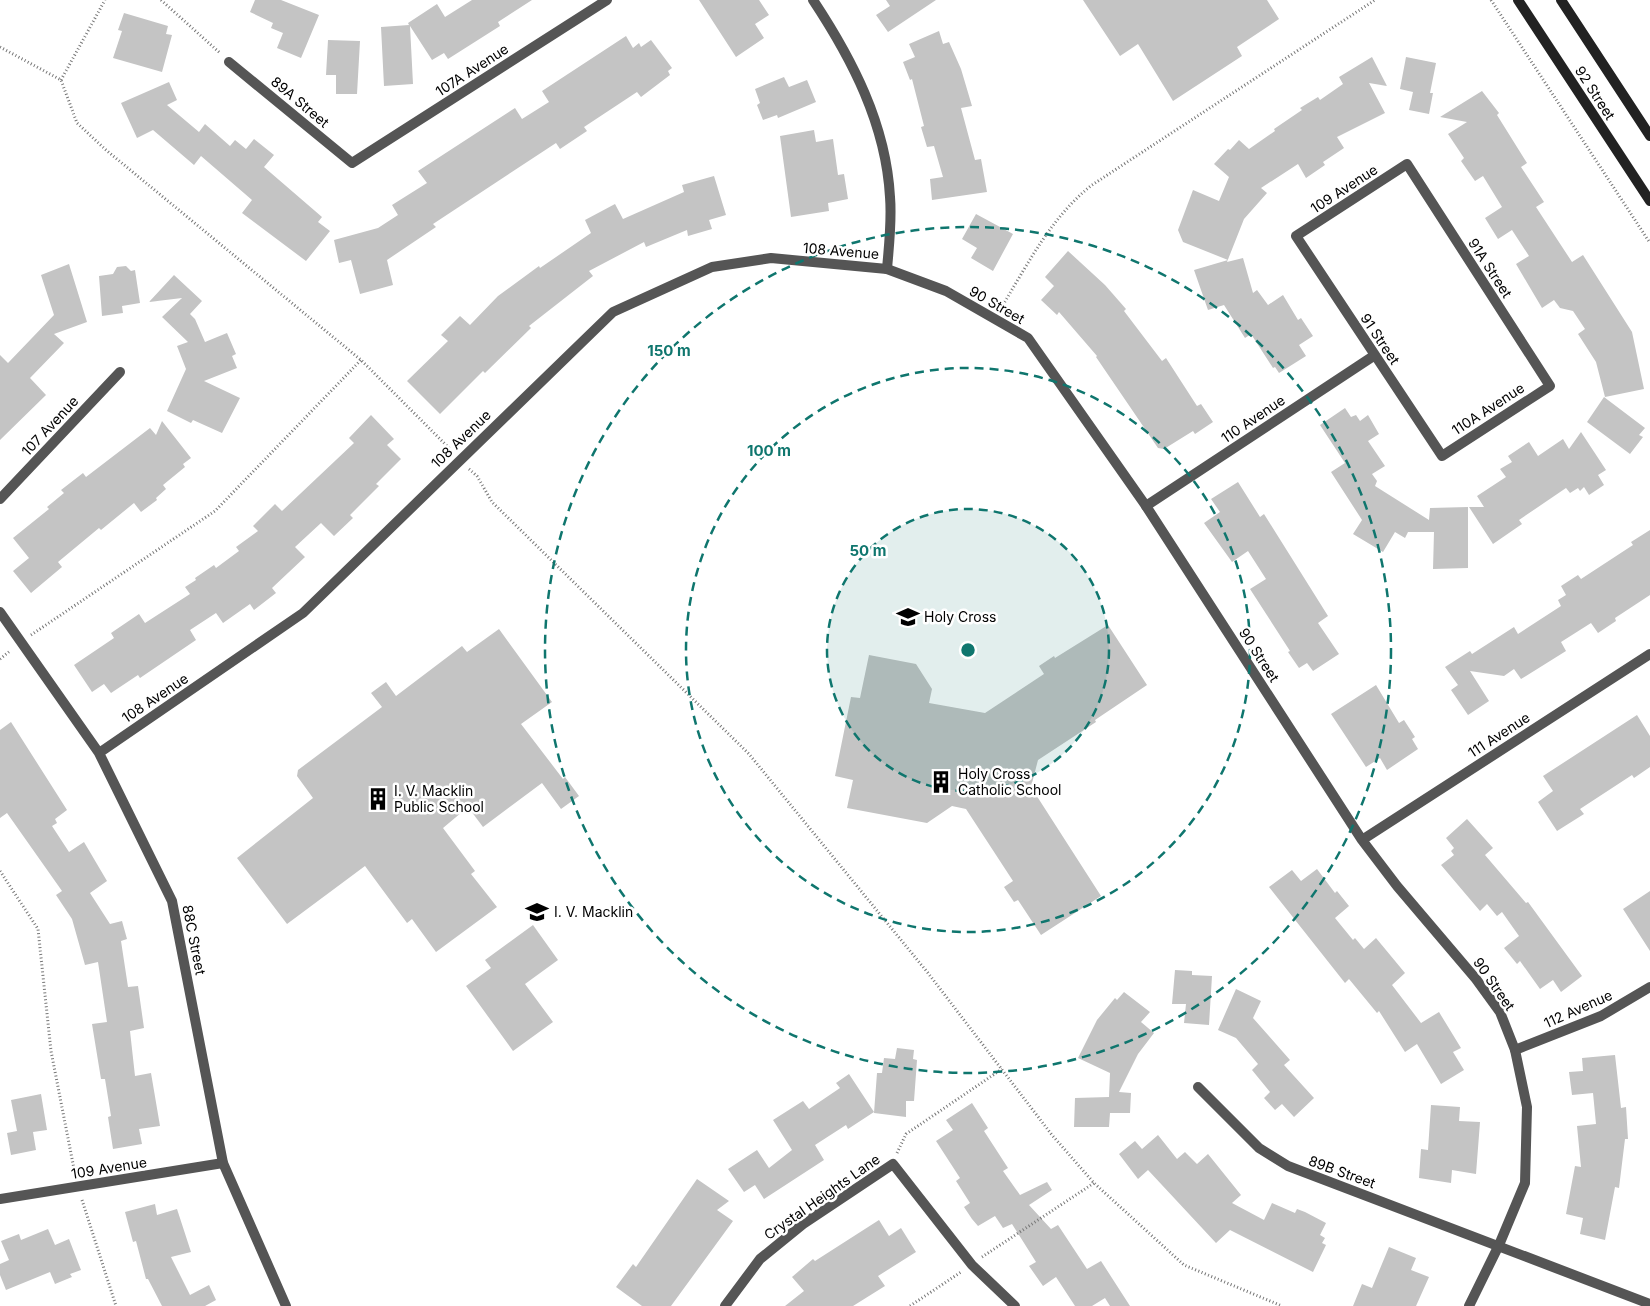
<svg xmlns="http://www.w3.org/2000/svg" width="1650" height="1306" font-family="Inter,sans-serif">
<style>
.building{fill:#c4c4c4}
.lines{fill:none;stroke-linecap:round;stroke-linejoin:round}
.path{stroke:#777;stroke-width:3;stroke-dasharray:1 2.5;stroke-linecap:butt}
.minor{stroke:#555;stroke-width:10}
.tertiary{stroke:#555;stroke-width:10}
.secondary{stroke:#222;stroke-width:10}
.ring{fill:none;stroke:#0f766e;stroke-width:2.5;stroke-dasharray:9 6}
.labels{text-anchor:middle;stroke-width:5;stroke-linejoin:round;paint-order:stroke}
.street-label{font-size:14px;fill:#000;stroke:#fff}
.poi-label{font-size:14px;fill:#000;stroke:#fff;text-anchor:start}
.centre{fill:#0f766e;stroke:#fff;stroke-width:2.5}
.ring-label{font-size:15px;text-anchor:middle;font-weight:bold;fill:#0f766e;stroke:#fff;stroke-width:5;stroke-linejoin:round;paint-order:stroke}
</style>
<rect width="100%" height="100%" fill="#fff"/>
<path class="building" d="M255,0H281L319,15L301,58L277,48L283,33L271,28L273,23L250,12Z
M472,0H532L498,22L500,26L448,59L444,53L432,60L410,26L413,84L384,86L381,27L409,25L408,23L437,4L445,17Z
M699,0H759L769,15L755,24L764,38L736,57Z
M886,0H936L888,32L876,15L890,6Z
M1083,0H1267L1279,19L1237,47L1242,56L1173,101L1138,44L1120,56Z
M124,13L168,26L166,34L172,35L162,72L113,58L122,31L118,30Z
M939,31L943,44L949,42L961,69L972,106L961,108L975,160L981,159L987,192L932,200L930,179L943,177L934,146L927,147L921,127L924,126L912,79L910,80L903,62L915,57L909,44Z
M626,36L633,48L639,43L641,47L651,40L672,68L668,71L670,75L641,97L637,92L584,127L587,131L560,149L556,143L433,224L436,227L387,260L393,285L360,294L351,260L339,263L334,240L378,228L398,215L392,205L427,183L418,171L515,108L522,119L549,102L542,91Z
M328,40L360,41L357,94H336V75H326Z
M1372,57L1387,86L1369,83L1385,113L1337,137L1344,148L1323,162L1325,165L1306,178L1298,164L1261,188L1267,193L1244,219L1227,262L1243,258L1253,293L1257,290L1268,305L1283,295L1298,320L1301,318L1313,336L1299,345L1306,356L1279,373L1275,367L1273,368L1251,334L1245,338L1224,305L1208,310L1194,270L1228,260L1183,242L1178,230L1193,190L1219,201L1229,177L1214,164L1228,149L1230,150L1239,140L1249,149L1275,131L1274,129L1302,110L1300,108L1318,97L1320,100L1343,84L1339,77Z
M1406,57L1436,63L1430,93H1433L1429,114L1409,110L1413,92L1400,89Z
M784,77L789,87L807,80L816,102L778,118L777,115L763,120L757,105L760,103L755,89Z
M169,82L177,100L167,105L199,132L205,124L230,146L235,140L246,149L254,139L274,155L264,167L322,217L318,222L330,231L306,261L242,213L252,200L201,156L194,165L153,130L137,138L121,103Z
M1482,91L1499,113L1497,115L1527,163L1521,167L1544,202L1536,207L1572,262L1583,255L1632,332L1644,389L1605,397L1596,362L1578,334L1585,329L1573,311L1560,308L1554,300L1542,308L1516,264L1529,256L1512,230L1498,239L1485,218L1502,207L1483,176L1475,181L1461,161L1464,158L1448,134L1467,122L1440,117Z
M814,130L816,142L833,139L838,175L844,174L848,199L828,203L829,211L791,217L780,136Z
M714,176L726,215L709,220L712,229L688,236L687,230L646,247L644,242L589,271L593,276L529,326L531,328L485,373L483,371L440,414L407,381L448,341L441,335L460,316L470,325L498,296L539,266L540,268L591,233L585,220L615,204L623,219L684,192L682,185Z
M976,214L1013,234L993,271L971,258L977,248L962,239Z
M1068,251L1105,285L1126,309L1124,311L1162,361L1166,358L1197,406L1201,404L1213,422L1195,434L1193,431L1164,449L1158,448L1096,357L1097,356L1059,312L1057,315L1041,300L1054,286L1045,277Z
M69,264L87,322L54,334L64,343L30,378L46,395L0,440V355L8,363L54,315L41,275Z
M126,266L131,271L135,270L140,303L122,306L123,313L102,316L99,276L113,274L117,267Z
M174,275L202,301L190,314L195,319L205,342L227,333L236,354L232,356L237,368L204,381L240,398L222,433L193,420L191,423L167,411L186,369L177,346L188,342L162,317L182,298L149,302Z
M1604,397L1645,428L1639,435L1643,437L1630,454L1587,422Z
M1345,408L1351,417L1356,415L1360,421L1368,415L1379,434L1368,441L1385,466L1372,474L1377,481L1375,486L1429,520L1430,508L1468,507V568L1433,569L1434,532H1408L1405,538L1395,532L1383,552L1353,534L1362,520L1331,472L1345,463L1320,425Z
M371,415L394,439L387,445L401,459L376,484L379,486L350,515L353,518L334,536L321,523L295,547L305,557L272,588L276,593L254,610L250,604L223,623L216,613L190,630L196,640L140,678L138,675L111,693L104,684L92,692L74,665L114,638L111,633L139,614L145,623L190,594L185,587L196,580L195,578L214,565L216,568L239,551L236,547L258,531L253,526L275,504L282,511L354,443L349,438Z
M162,421L191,458L183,464L185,467L163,485L166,489L156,498L157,500L141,512L134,503L101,530L99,528L58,562L62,567L31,593L13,571L29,558L13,538L49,509L47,507L64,493L61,490L83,473L86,477L150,428L156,435Z
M1581,432L1606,470L1598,475L1604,485L1589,495L1584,487L1580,491L1578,488L1570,493L1566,488L1519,520L1522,524L1493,544L1469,507H1484L1477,496L1506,477L1500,469L1512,462L1508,456L1529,442L1538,456L1563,439L1569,449Z
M1238,482L1260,517L1264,514L1328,616L1318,623L1339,654L1313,671L1307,663L1299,668L1288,652L1290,651L1250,589L1266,579L1248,551L1232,562L1204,523L1220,512L1211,499Z
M1650,530V595L1615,618L1616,621L1598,633L1591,623L1561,642L1566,651L1521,679L1514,669L1504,676L1470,671L1489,701L1468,715L1451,690L1458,685L1445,667L1470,651L1472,654L1514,627L1518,634L1561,606L1558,600L1566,595L1561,586L1578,575L1581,579L1633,545L1631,542Z
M1108,625L1147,685L1095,720L1096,722L1038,760L1031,787L1101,896L1041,935L1018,900L1014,902L1004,887L1013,881L966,809L952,806L927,823L847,808L853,780L835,776L851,697L860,698L869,655L916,664L932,689L929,703L985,713L1044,674L1039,666L1054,656L1055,658Z
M499,629L552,702L521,724L563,779L565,777L579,796L561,809L542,783L483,827L468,807L443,828L475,871L471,874L497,907L436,952L412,919L407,923L365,866L287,924L237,858L313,798L297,776L298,770L382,707L371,693L386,682L396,696L462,646L467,652Z
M1376,685L1399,723L1404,720L1415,737L1412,739L1418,749L1387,770L1380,758L1366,767L1331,714Z
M1637,715L1650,736V767L1634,778L1632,775L1580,809L1584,814L1557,831L1538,802L1553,791L1543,776Z
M11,722L67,810L55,819L57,823L52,826L69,852L84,842L107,881L90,893L110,924L122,921L127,939L121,941L128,987L138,986L144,1028L130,1031L135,1076L151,1073L160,1126L139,1129L142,1144L113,1149L108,1117L111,1116L105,1079H101L92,1024L107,1022L98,962L85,965L72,919L56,895L62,891L7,813L0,818V730Z
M1467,819L1493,848L1485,855L1526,903L1528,902L1582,976L1561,992L1553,980L1540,989L1520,961L1517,964L1504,948L1519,936L1502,912L1497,916L1487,904L1480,911L1441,865L1454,855L1451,851L1454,848L1446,838Z
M1317,869L1335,893L1337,891L1349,906L1335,918L1353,940L1355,938L1364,949L1376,938L1405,973L1392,985L1421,1023L1439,1012L1461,1048L1453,1052L1464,1070L1441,1084L1417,1044L1405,1052L1379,1011L1377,1013L1349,979L1345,983L1269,887L1292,870L1301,881Z
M1650,891V951L1623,909Z
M533,925L558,960L525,984L553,1022L513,1051L466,986L491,968L485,960Z
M1175,970L1192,971V975L1212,976L1209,1025L1184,1023L1186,1004H1172Z
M1236,989L1261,1001L1253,1018L1290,1060L1284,1065L1314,1098L1294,1117L1282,1104L1275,1110L1264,1098L1270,1092L1252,1070L1258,1064L1236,1038L1218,1030Z
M1124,992L1150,1012L1141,1022L1154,1033L1138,1054L1119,1092L1131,1093L1130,1113H1110L1109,1127H1074L1075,1098L1109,1097L1110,1073L1078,1058L1097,1020L1115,998L1117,1000Z
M897,1048L914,1050L913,1059L917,1060L914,1101H906V1117L874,1113L877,1073H882L884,1058L895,1059Z
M1615,1055L1621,1108L1626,1107L1628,1139H1625L1619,1188L1615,1187L1605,1240L1580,1234L1583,1218L1566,1214L1575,1166L1581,1167L1577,1126L1596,1124L1593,1093L1572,1095L1569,1072L1583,1071L1582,1058Z
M849,1074L874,1112L848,1129L846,1125L815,1145L824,1160L764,1199L755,1185L744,1192L728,1169L757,1150L769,1168L792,1150L773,1120L803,1101L809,1109L840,1088L836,1083Z
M41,1094L47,1130L33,1132L36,1150L11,1155L7,1133L17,1131L11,1100Z
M972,1103L988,1128L984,1131L1008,1168L1003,1171L1020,1195L1047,1182L1052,1190L1029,1205L1051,1229L1058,1225L1087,1269L1101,1261L1130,1306H1110L1105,1298L1092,1306H1075L1056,1277L1043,1286L1029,1266L1036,1262L1012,1224L1003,1228L995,1216L978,1226L972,1219L964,1207L970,1203L956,1181L960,1178L936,1141L953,1130L946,1120Z
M1431,1105L1460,1107L1459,1121L1480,1122L1476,1174L1452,1170L1451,1183L1419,1178L1421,1149L1428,1150Z
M1158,1135L1177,1159L1185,1152L1197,1164L1208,1154L1241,1195L1232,1203L1264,1220L1272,1203L1295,1213L1297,1209L1305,1212L1326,1223L1320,1235L1325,1238L1322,1243L1326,1245L1313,1272L1230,1230L1216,1243L1148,1170L1138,1179L1119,1154L1135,1141L1142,1149Z
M697,1179L729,1201L717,1210L733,1221L671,1306H642L616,1287L633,1264L636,1267Z
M155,1204L157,1215L177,1209L191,1252L171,1257L190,1295L209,1285L216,1300L205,1306H162L148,1279H146L136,1241L133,1242L125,1212Z
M879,1220L889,1236L901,1228L916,1252L878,1276L885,1286L853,1306H785L804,1291L792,1277L813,1259L815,1261Z
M48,1229L55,1245L69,1239L81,1270L70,1274L72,1277L55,1284L50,1272L6,1290L0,1275V1264L9,1260L1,1241L19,1234L21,1240Z
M1389,1247L1416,1258L1411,1270L1429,1277L1416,1306H1353L1362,1284L1372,1288Z"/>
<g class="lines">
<path class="path" d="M161,0L220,53
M1491,0L1650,243
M0,47L61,80L77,123L106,150L361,360L451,450
M61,80L105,0
M1001,308C1028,264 1051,217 1092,185L1375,0
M469,469L477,476L492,502L749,754L928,973L1052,1135L1094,1183L1184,1265L1282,1306
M31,635L215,511L361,360
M0,659L10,651
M0,871L38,929L51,1051L75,1174
M897,1153L906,1134L1002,1069
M82,1200L116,1306
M982,1257L1094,1183
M910,1306L961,1272"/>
<path class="minor" d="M813,0C852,59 886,124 890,197C892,221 889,245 887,269
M229,62L352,163L607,0
M1407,164L1550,386L1442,456L1296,236Z
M0,499L120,372
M1146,506L1375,355
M1515,1050L1601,1016L1650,987
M1198,1087L1259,1148L1288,1166L1650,1304
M0,1199L223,1163
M725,1306L760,1259L803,1224L893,1164L972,1265L1015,1306"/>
<path class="tertiary" d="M0,612L99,753L172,901L223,1163L286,1306
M99,753L303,613L613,312L712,267L771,258L887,269L946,291L1028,338L1146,506L1362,840L1397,886L1476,979L1500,1012L1515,1050L1527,1107L1525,1183L1499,1245L1469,1306
M1362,840L1650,654"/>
<path class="secondary" d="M1518,0L1650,201
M1561,0L1650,136"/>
</g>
<circle cx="968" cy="650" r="141" fill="#0f766e" fill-opacity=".12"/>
<g class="ring">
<circle cx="968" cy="650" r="141"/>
<circle cx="968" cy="650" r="282"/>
<circle cx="968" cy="650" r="423"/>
</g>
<defs>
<symbol id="school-bare" viewBox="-9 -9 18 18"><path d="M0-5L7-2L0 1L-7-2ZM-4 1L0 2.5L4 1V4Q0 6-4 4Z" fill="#000" stroke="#fff" stroke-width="2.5" paint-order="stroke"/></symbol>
<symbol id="building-bare" viewBox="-9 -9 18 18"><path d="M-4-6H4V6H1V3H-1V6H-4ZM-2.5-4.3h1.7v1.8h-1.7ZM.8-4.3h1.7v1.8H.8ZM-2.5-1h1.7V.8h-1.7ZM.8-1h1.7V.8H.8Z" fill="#000" stroke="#fff" stroke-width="2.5" paint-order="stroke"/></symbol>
</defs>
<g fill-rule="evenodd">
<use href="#school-bare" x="892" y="601" width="32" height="32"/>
<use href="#building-bare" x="925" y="766" width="32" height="32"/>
<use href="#building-bare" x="362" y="783" width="32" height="32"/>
<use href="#school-bare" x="521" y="896" width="32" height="32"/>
</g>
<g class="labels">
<g class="street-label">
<text transform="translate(472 70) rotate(-33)" y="5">107A Avenue</text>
<text transform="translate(1595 93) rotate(57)" y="5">92 Street</text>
<text transform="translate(300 102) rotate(40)" y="5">89A Street</text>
<text transform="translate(1344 189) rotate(-33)" y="5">109 Avenue</text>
<text transform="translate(841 251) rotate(5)" y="5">108 Avenue</text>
<text transform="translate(1490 268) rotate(57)" y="5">91A Street</text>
<text transform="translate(997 305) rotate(30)" y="5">90 Street</text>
<text transform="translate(1380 339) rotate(56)" y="5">91 Street</text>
<text transform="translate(1488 409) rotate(-33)" y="5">110A Avenue</text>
<text transform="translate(1253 419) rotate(-34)" y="5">110 Avenue</text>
<text transform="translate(50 426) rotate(-47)" y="5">107 Avenue</text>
<text transform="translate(461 439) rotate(-44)" y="5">108 Avenue</text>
<text transform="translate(1259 655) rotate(57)" y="5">90 Street</text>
<text transform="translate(155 698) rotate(-34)" y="5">108 Avenue</text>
<text transform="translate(1499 735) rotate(-33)" y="5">111 Avenue</text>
<text transform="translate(194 940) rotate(79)" y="5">88C Street</text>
<text transform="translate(1494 984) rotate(55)" y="5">90 Street</text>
<text transform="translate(1578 1009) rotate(-24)" y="5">112 Avenue</text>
<text transform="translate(109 1168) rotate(-9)" y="5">109 Avenue</text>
<text transform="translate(1342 1172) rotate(20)" y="5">89B Street</text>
<text transform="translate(822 1197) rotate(-35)" y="5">Crystal Heights Lane</text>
</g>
<g class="poi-label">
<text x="924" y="622">Holy Cross</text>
<text x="958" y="779">Holy Cross<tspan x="958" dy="16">Catholic School</tspan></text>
<text x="394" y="796">I. V. Macklin<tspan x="394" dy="16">Public School</tspan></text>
<text x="554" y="917">I. V. Macklin</text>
</g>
</g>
<circle cx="968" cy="650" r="8" class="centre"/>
<g class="ring-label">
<text x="669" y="356">150 m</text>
<text x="769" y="456">100 m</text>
<text x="868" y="556">50 m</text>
</g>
</svg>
